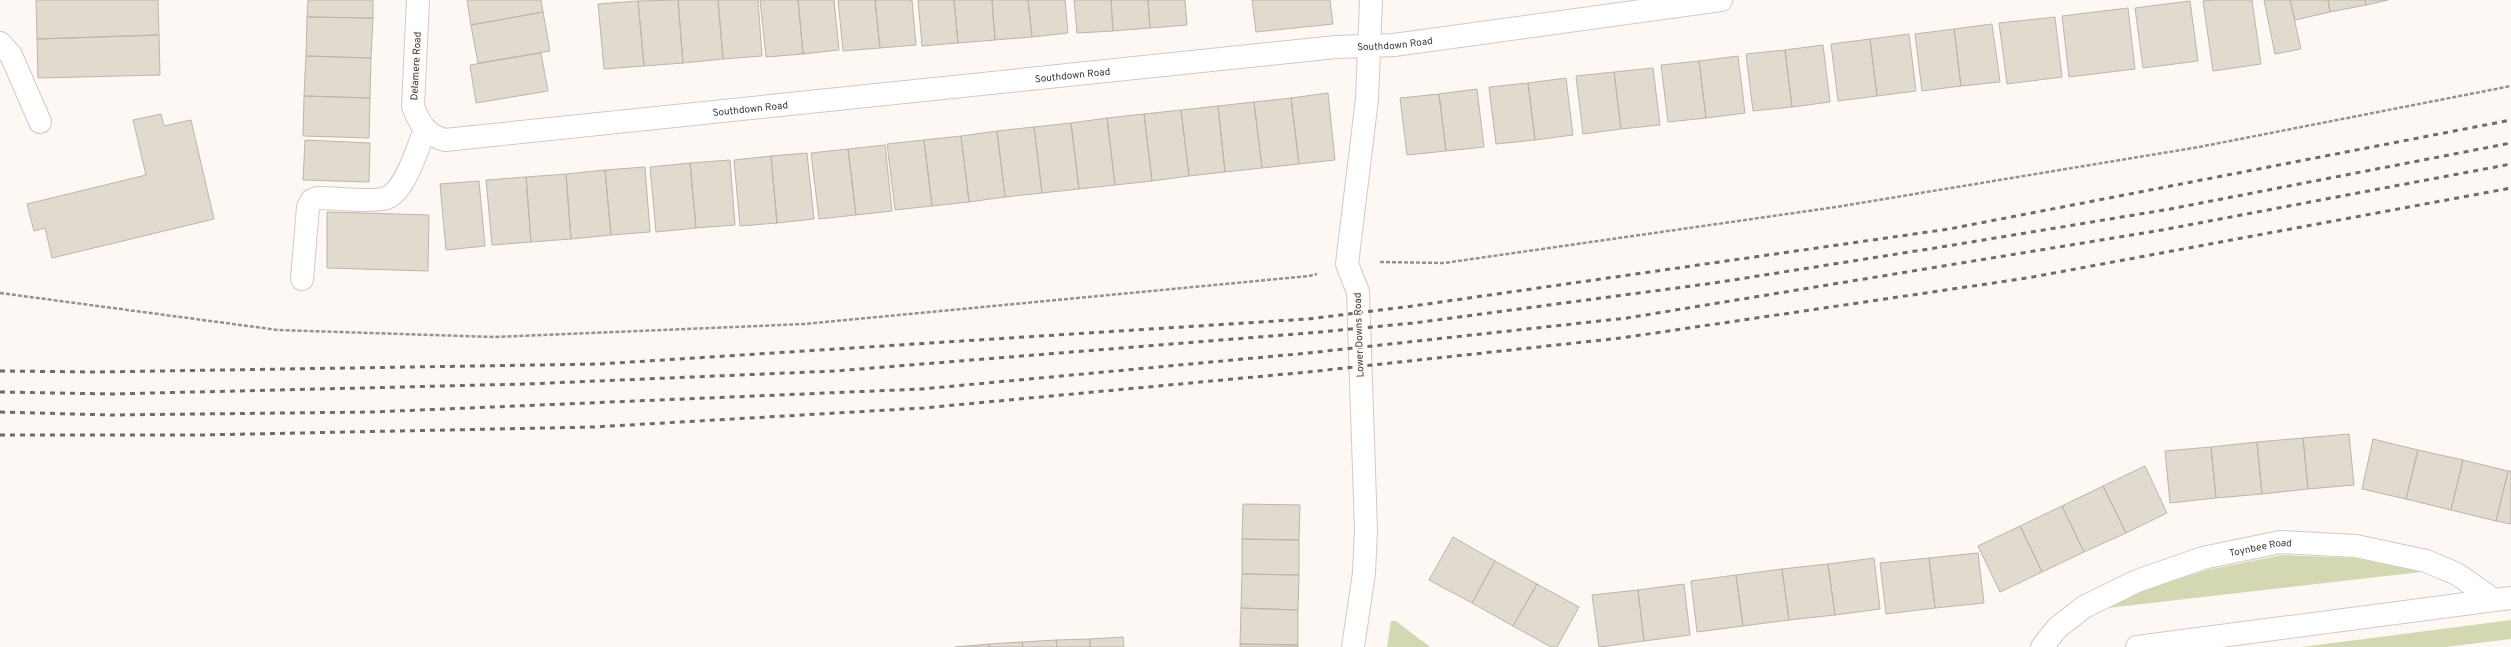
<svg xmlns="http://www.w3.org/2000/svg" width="2511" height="647" font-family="Overpass,sans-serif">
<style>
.green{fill:#d4d8b2}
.building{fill:#e1dacf;stroke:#bbb5aa}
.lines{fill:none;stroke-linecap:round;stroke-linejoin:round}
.service-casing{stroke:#d4c8c1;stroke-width:24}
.minor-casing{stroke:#d4c8c1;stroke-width:24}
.tertiary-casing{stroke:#d4c8c1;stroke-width:24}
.path{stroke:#96918e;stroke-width:2.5;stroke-dasharray:4 2;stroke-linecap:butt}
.service{stroke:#fff;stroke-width:22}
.minor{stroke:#fff;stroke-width:22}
.tertiary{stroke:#fff;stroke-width:22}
.rail{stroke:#706b68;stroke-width:3;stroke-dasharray:5 5;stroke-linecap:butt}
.labels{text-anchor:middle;stroke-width:3;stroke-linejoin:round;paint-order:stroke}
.street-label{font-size:10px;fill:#3e3936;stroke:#fef8f5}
</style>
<rect width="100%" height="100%" fill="#fef8f5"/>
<path class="green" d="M2282,555L2355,558L2421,572L2099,609L2144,589L2207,570Z
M2511,620V639L2446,647H2302Z
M1391,621H1396L1430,647H1387Z"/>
<path class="building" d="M36,0H158L159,35L37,39Z
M308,0H373V18L307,17Z
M467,0H541L543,12L471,25Z
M678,0H718L723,59L683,63Z
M678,0L683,63L644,66L638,1Z
M718,0H758L762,56L723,59Z
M760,0H798L803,54L766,57Z
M798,0H834L839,50L803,54Z
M838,0H875L880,48L843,51Z
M875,0H912L916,45L880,48Z
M918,0H954L958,43L922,46Z
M954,0H992L995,40L958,43Z
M992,0H1028L1032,37L995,40Z
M1028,0H1065L1068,33L1032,37Z
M1074,0H1111L1113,31L1077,33Z
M1111,0H1148L1150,28L1113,31Z
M1148,0H1185L1187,25L1150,28Z
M1252,0H1330L1333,24L1256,32Z
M2213,0H2252L2261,64L2213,71L2203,1Z
M2264,0H2290L2301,49L2275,54Z
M2290,0H2328L2330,12L2295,20Z
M2328,0H2365L2366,5L2330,12Z
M2365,0H2388L2366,5Z
M638,1L644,66L604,69L598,4Z
M2190,1L2198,61L2143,68L2135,8Z
M2128,8L2135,69L2069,77L2062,16Z
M543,12L550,51L478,63L471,25Z
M307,17L373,18L371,58L306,56Z
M2055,17L2062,77L2007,84L1999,23Z
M1992,24L2000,82L1961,86L1954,29Z
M1954,29L1961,86L1922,91L1915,34Z
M1909,34L1916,91L1877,96L1870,39Z
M159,35L160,75L38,78L37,39Z
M1870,39L1877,96L1838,101L1831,44Z
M1823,45L1830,102L1792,107L1785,50Z
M1785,50L1792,107L1753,111L1746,54Z
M541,53L548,91L476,103L470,65Z
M306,56L371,58L370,98L304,96Z
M1738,56L1745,113L1706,118L1699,61Z
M1699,61L1706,118L1668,122L1661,65Z
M1653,68L1660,125L1621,129L1614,72Z
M1614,72L1621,129L1583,134L1576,76Z
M1566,78L1573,135L1535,140L1528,83Z
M1528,83L1535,140L1496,144L1489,87Z
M1477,89L1484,147L1446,151L1439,94Z
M1328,93L1335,160L1299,164L1291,98Z
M1439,94L1446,151L1407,155L1400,98Z
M304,96L370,98L369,138L303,136Z
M1291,98L1299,164L1262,168L1254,102Z
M1254,102L1262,168L1225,172L1218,106Z
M1218,106L1225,172L1189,176L1181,110Z
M1181,110L1189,176L1152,181L1144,114Z
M161,114L164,126L191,120L214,219L52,258L45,228L34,231L27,204L146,175L133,120Z
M1144,114L1152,181L1115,185L1107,118Z
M1107,118L1115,185L1079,189L1071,123Z
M1071,123L1079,189L1042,193L1034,127Z
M1034,127L1042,193L1005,197L997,131Z
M997,131L1005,197L969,202L961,136Z
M961,136L969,202L932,206L924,140Z
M305,140L370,143L369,182L303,180Z
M924,140L932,206L895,210L887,144Z
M885,145L892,211L856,215L848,149Z
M848,149L856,215L819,219L811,153Z
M807,153L814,219L777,223L771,156Z
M771,156L777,223L740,226L734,160Z
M730,160L735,225L696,228L690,163Z
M690,163L696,228L656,232L650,167Z
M645,167L650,232L611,235L605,170Z
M605,170L611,235L571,239L566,174Z
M566,174L571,239L531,242L526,177Z
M526,177L531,242L492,245L486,180Z
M479,181L485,246L446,250L440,184Z
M327,212L429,215L428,271L327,268Z
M2349,434L2354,485L2308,489L2303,438Z
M2303,438L2308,489L2262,494L2257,442Z
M2373,439L2418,450L2406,499L2362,489Z
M2257,442L2262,494L2216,498L2211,447Z
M2211,447L2216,498L2170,503L2165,451Z
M2418,450L2463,460L2451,510L2406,499Z
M2463,460L2508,471L2496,521L2451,510Z
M2145,466L2167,513L2126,533L2103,486Z
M2508,471H2511V524L2496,521Z
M2103,486L2126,533L2084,552L2062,506Z
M1243,504L1300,505L1299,540L1242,539Z
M2062,506L2084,552L2042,572L2020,526Z
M2020,526L2042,572L2000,592L1978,546Z
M1453,537L1495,561L1472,603L1429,580Z
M1242,539L1299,540V575L1242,574Z
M1978,553L1984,603L1935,608L1929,558Z
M1874,558L1880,609L1835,615L1828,564Z
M1929,558L1935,608L1886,614L1880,563Z
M1495,561L1537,584L1513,626L1472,603Z
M1828,564L1835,615L1789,620L1782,569Z
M1782,569L1789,620L1743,626L1736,575Z
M1242,574L1299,575L1298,610L1241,608Z
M1736,575L1743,626L1697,632L1691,581Z
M1537,584L1579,607L1557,647H1551L1513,626Z
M1684,584L1690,635L1644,641L1638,590Z
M1638,590L1644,641L1599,647L1592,595Z
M1241,608L1298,610V645L1240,644Z
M1123,637L1124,647H1090V639Z
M1090,639V647H1057L1056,640Z
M1056,640L1057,647H1023L1022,642Z
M1022,642L1023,647H989V644Z
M989,644V647H955Z
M1240,644L1298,645V647H1240Z"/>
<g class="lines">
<defs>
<g id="service">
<path d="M0,43L11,55L40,122"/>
<path d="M302,279L308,207L312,200L318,198C336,198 368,202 383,199C405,195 417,148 425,130"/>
<path id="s1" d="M2042,647L2057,628L2084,607L2137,581L2203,558L2280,542L2356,546L2426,561L2457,574L2494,600"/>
</g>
<g id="minor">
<path id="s2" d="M418,0L413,106C419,123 427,136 445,140L1336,47L1394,45L1721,0"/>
<path d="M2137,647L2511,598"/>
</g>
<path id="tertiary" d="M1353,647L1364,573L1366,530L1358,292L1347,264L1367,99L1371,0"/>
</defs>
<use href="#service" class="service-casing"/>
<use href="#minor" class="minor-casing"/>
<use href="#tertiary" class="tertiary-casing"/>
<path class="path" d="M1380,262L1444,263L1836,207L2199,147L2511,86
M0,293L278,330L494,337L804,324L1309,276L1317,274"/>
<use href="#service" class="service"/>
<use href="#minor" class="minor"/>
<use href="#tertiary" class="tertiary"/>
<path class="rail" d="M0,371L97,372L600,364L1308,319L1413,306L1949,229L2511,120
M0,392L112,394L526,384L835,371L1309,333L1414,323L1714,283L1941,247L2170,209L2511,143
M0,412L110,415L373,412L922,389L1308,353L1627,318L2162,230L2511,164
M0,435H201L594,427L923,408L1308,372L1621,338L2027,278L2511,188"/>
</g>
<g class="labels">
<g class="street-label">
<text dy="4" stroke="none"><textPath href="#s2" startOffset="1110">Southdown Road</textPath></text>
<text transform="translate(415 66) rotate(-87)" y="4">Delamere Road</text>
<text dy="4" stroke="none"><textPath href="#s2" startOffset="786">Southdown Road</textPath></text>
<text dy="4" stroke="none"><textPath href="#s2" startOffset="462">Southdown Road</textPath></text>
<text transform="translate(1358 335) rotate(-92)" y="4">Lower Downs Road</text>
<text dy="4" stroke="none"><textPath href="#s1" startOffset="246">Toynbee Road</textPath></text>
</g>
</g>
</svg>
